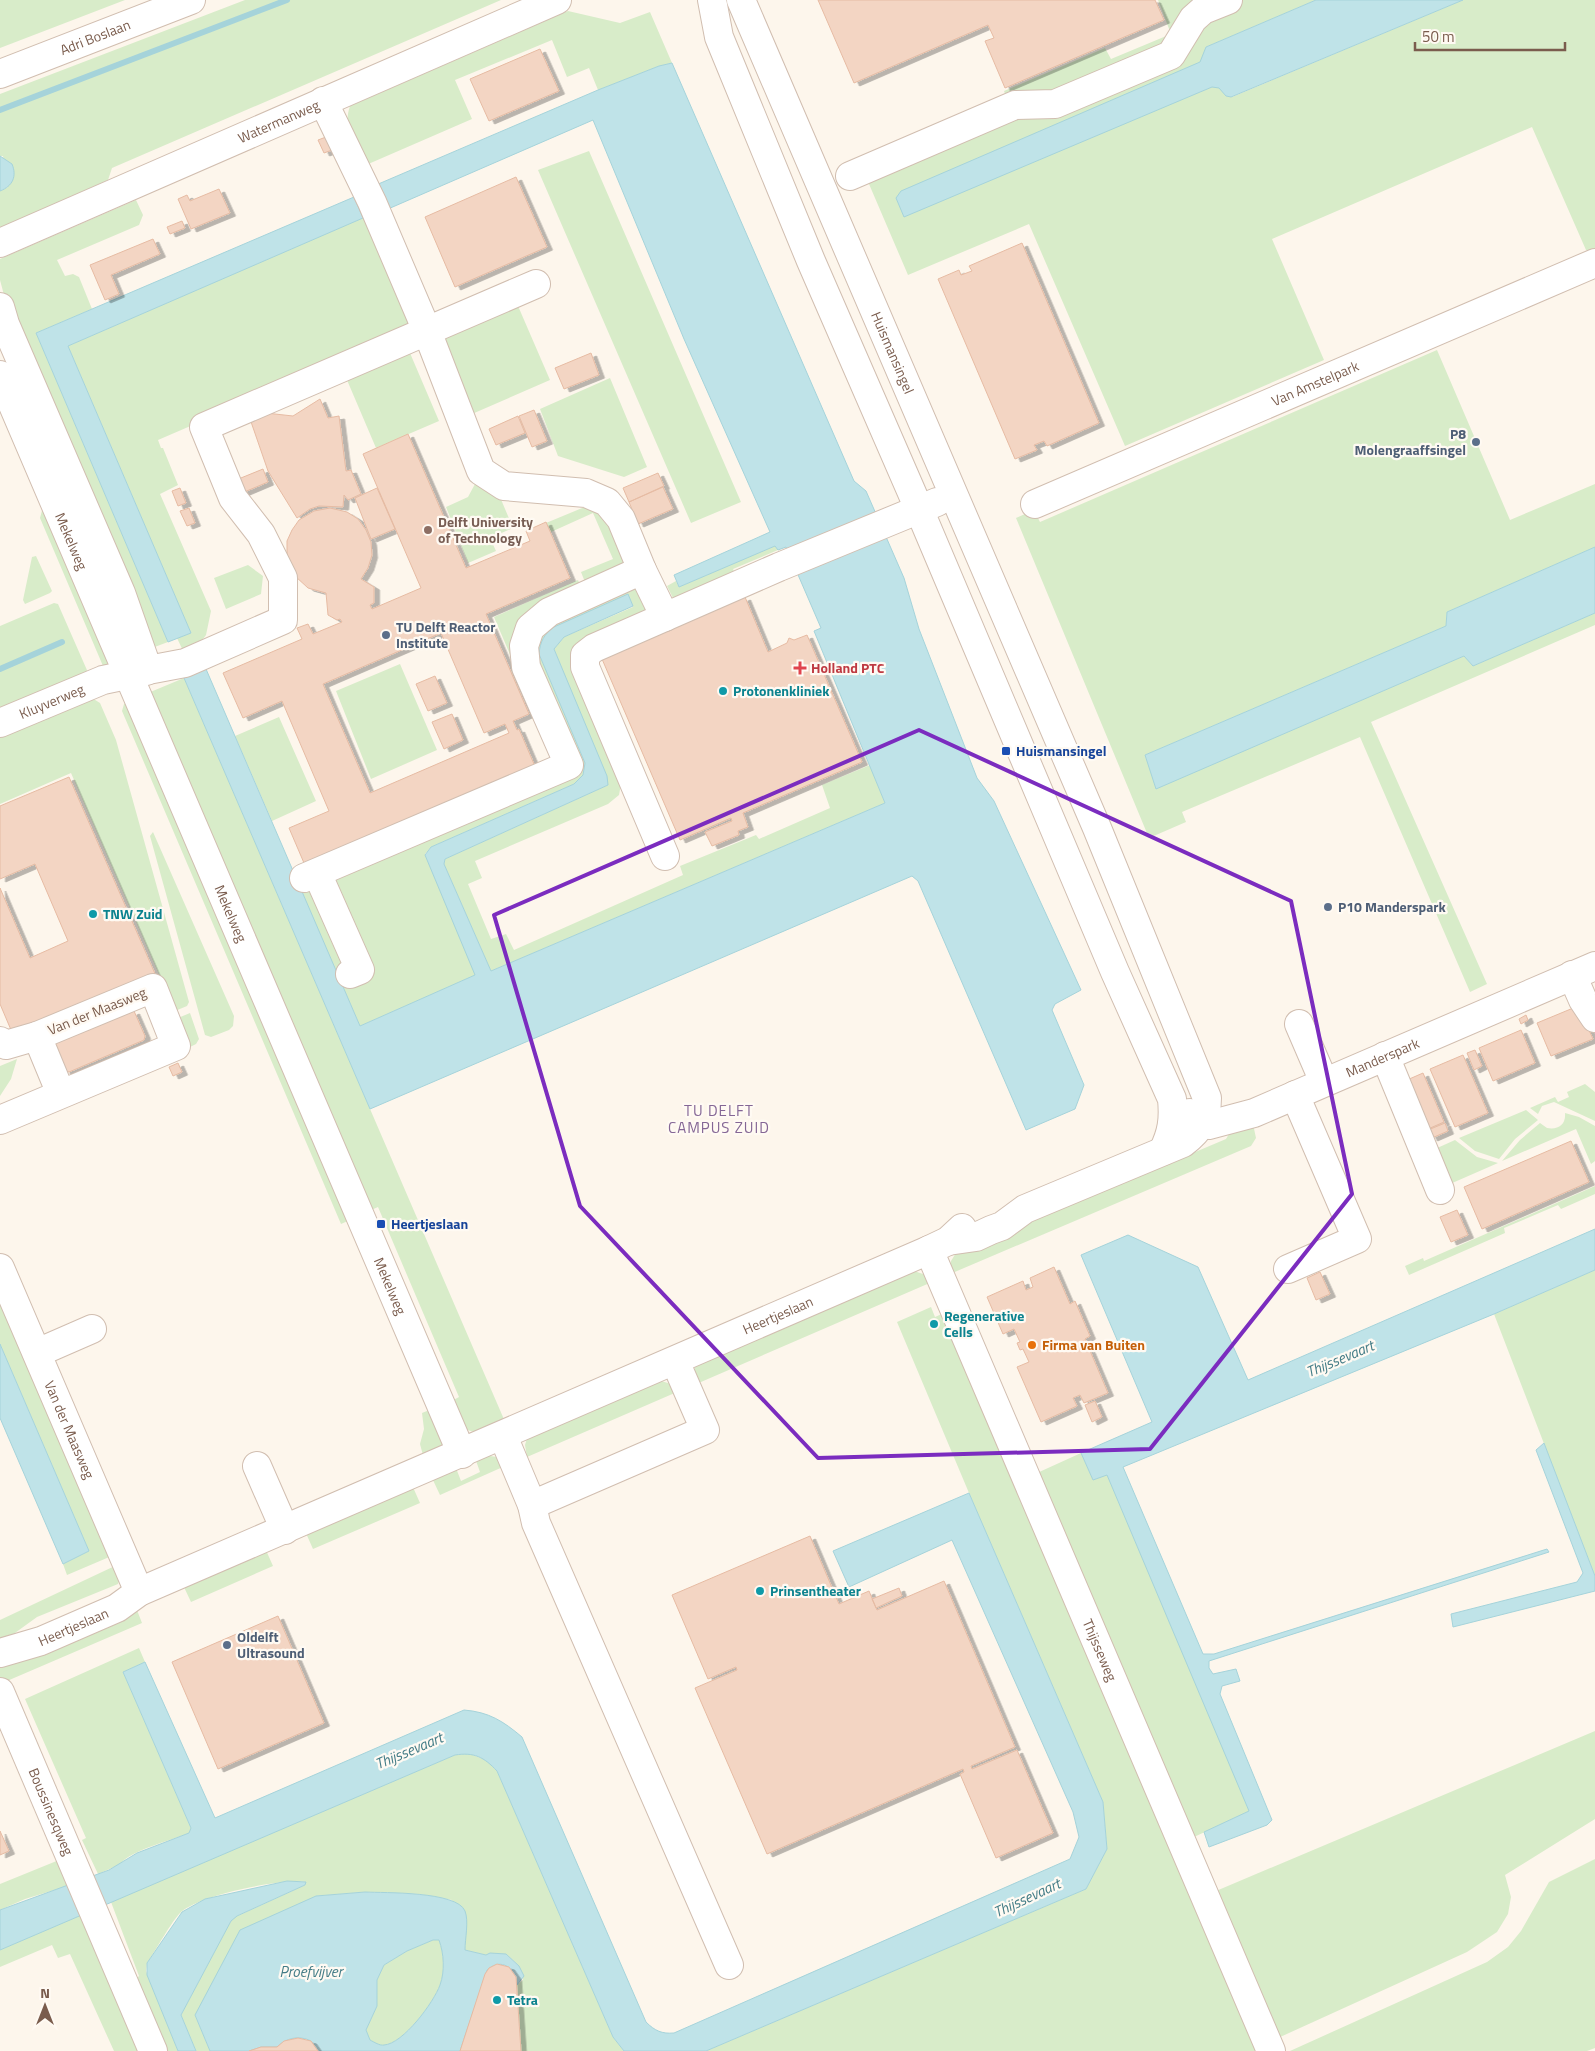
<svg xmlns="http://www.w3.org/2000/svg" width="1595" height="2051" font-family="'Titillium Web',sans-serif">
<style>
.green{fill:#d8ecc9}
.water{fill:#bfe3e8;stroke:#a5d3da;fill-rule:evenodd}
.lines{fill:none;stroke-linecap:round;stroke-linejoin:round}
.stream{stroke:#a5d3da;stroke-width:6}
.building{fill:#f3d5c3;stroke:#e6bba3;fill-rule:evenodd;filter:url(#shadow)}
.minor-casing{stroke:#d1beb0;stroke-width:30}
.minor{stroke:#fff;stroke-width:28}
.marked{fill:none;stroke:#7b2cbf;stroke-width:4;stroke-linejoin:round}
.service-dot{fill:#5c6f8a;stroke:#fffaf3;stroke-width:2}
.education-dot{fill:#8d6e63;stroke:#fffaf3;stroke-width:2}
.health-dot{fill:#e0444e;stroke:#fffaf3;stroke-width:2}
.culture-dot{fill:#0f9aa8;stroke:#fffaf3;stroke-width:2}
.transit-dot{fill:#1a4fb4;stroke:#fffaf3;stroke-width:2}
.food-dot{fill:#e8710a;stroke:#fffaf3;stroke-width:2}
.labels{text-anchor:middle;stroke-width:4.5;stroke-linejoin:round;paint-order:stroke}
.street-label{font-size:14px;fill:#7a5c4d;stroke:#fffaf3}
.service-label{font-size:14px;font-weight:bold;fill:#4e5e75;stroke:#fffaf3;text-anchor:start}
.education-label{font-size:14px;font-weight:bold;fill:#785e54;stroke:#fffaf3;text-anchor:start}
.health-label{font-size:14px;font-weight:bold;fill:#be3a42;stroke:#fffaf3;text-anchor:start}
.culture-label{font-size:14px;font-weight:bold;fill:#0d838f;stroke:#fffaf3;text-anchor:start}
.transit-label{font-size:14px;font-weight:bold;fill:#164399;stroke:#fffaf3;text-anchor:start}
.food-label{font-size:14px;font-weight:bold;fill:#c56008;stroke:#fffaf3;text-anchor:start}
.neighbourhood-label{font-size:15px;letter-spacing:1px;fill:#846695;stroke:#fffaf3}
.water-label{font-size:15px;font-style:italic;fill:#437c86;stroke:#fffaf3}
</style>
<defs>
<filter id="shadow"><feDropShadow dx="5.5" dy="3" stdDeviation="0" flood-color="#0004"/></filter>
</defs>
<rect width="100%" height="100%" fill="#fdf6ec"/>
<path class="green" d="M0,0H125L0,48Z
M245,0H501L112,168L108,180L0,228V191L8,187L3,156H0V94Z
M1158,0H1316L1206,47L1201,62L904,216L1213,86L1219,87L1226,96L1232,97L1463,0H1595V253L1586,250L1532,127L1272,239L1324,360L1125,446L1029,224L908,275L866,177L1012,114L1004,91L1105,48L1111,59L1171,34Z
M568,11L620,23L650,12L672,63L659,66L598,90L589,68L567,77L552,40L455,80L472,119L366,165C356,147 342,128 350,106Z
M589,151L741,502L691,523L538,170Z
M136,200L143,215L139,225L57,260L65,276L73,274L79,277L92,309L36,333L168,642L152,648L12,325L0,280V259Z
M369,215L414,322L283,386L158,440L161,448H163L178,485L160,494L211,611L206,635L197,647L185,655L177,638L191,633L68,346Z
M515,299L550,380L472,414L436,332Z
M407,346L439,421L376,448L344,373Z
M1437,350L1510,520L1595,484V547L1447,612L1446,626L1145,755L1157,788L1464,656L1473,666L1595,613V625L1371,722L1487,984L1470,992L1360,737L1182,812L1186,822L1149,838L1016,518L1034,510L1040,522Z
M610,378L647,467L624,477L558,456L540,409Z
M475,484L500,497L513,528L490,538L496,551L468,563L446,507L468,497Z
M591,500L629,554L622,572L587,587L581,572L613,559L593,513L551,532L546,523L587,506Z
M44,503L114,667L105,668L103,666L40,518Z
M776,545L778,550L733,569L736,576L675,602L667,586L676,581L679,587Z
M36,556L52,591L50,593L25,604L23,600L32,557Z
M248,565L263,576L261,594L226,609L214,578Z
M636,578L648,612L585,641L621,784L619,795L608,804L475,861L482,878L468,884L491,939L506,934L514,950L683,875L680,866L756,835L759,839L830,808L822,785L870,765L885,803L491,971L444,864L445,859L608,785L554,649L564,637L633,607L628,594L540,646L539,654L585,763L583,775L574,784L431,847L425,854L476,975L360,1026L299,887L575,767L530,661L531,636Z
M578,580L582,589L532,615L534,711L494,617Z
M54,603L58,604L90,677L0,714V626Z
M400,664L437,750L371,779L336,691Z
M184,678L506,1424C469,1435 467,1439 450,1402L459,1397L378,1207L369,1211L148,693Z
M92,698L100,703L116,740L189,1002L187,1006L175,1011L71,773L0,804V736Z
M128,701L350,1220L341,1224L122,711L124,704Z
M279,717L316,801L272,821L235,736Z
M153,832L234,1016L233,1026L229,1030L211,1037L205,1035L150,836Z
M190,1013L199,1039L196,1044L190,1047L178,1018Z
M17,1059L11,1079L0,1096V1066Z
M1585,1084L1595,1092V1121L1554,1102L1542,1106L1538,1114L1530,1108L1555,1097L1558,1102L1569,1097L1567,1092Z
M1526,1110L1538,1120L1515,1139L1499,1159L1475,1151L1459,1138Z
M1565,1113L1579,1117L1595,1126V1161L1591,1164L1576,1129L1502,1161L1520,1140L1540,1123L1547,1128C1558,1130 1566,1125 1565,1113Z
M1253,1124L1256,1138L1251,1146L950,1274L951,1261L956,1253L1226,1139L1229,1134Z
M1455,1140L1477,1157L1498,1163L1450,1184L1435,1149Z
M1595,1186V1194L1561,1209L1558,1205L1504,1228L1505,1233L1409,1275L1405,1266L1423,1258L1424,1261Z
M1595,1270V1576L1494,1314Z
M914,1271L926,1275L932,1282L694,1385L695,1366Z
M0,1289L114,1555L67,1575L63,1564L89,1551L0,1344Z
M931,1307L935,1317L944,1313L1261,2051H706L1086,1889L1107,1849L1103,1802L969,1493L897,1322Z
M658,1380L671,1384L677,1392L527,1457L525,1445L528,1435Z
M432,1409L443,1440L441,1448L424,1459L420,1444L424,1429L422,1413Z
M1081,1453L1093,1480L1107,1474L1250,1811L1194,1837L1037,1473Z
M483,1455L497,1457L505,1466L440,1495L432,1478L456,1468L461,1481L480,1472L475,1458Z
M412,1485L420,1503L313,1549L305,1531Z
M265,1548L273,1566L191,1602L183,1585Z
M119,1564L121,1575L118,1584L37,1617L8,1638H0V1620Z
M135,1605L142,1623L0,1684V1663Z
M139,1648L145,1662L123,1672L191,1828L189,1833C175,1839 126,1852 121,1864L98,1874L82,1840L86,1838L25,1699Z
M1595,1731V1819L1505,1875L1511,1897L1508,1914L1497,1932L1467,1952L1278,2038L1216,1891Z
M468,1753L488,1761L497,1771L613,2037L624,2051H521L517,1985L523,1980L519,1966L506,1954L486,1955L465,1950L452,1900L419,1894L365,1892L316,1896L195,2015L210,2051H196L181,2015L227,1928L233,1918L305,1885L306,1882C279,1879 202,1894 181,1912C171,1922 156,1950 147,1963L146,1971L178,2051H164L134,1981L139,1976L111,1902L455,1755Z
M1595,1859V2048L1587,2051H1290L1487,1962L1508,1947L1521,1931L1549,1882Z
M59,1860L71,1885L25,1899L0,1910V1884Z
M83,1914L144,2051H114L70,1954L58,1958L52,1945L0,1967V1950Z
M433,1940H439C444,1954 445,1971 440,1985C434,2002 403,2044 384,2045C380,2046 374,2042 370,2041L366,2030L377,2006V1980L384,1965L407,1951Z"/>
<path class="water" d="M1316,0H1463L1231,97L1226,96L1219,88L1212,87L904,217L896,198L901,191L1200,62L1206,47Z
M672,63L854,481L866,491L904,578L919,629L977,778L994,801L1081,990L1055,1004L1052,1010L1084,1085L1075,1109L1026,1130L918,881L912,876L370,1109L184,678L206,669L360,1026L475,975L425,855L431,847L574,784L583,775L585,763L539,654C540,642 544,634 554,627L628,594L633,606L564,637L554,649L607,776L608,785L445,859L444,864L491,971L885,803L814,631L821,628L786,547L778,550L775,546L679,587L674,575L770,532L684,339L593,120L388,209L376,185L598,90L659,66Z
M0,156L12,164C17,176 13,186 0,191Z
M354,197L363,218L68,346L191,633L168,642L36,333Z
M1595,547V613L1473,666L1464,656L1156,789L1145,755L1446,626L1447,612Z
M1595,1229V1270L1494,1314L1123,1467L1203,1654H1214L1547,1549L1549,1552L1209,1661V1668L1213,1674L1236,1669L1240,1681L1222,1686L1220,1694L1272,1820L1267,1825L1209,1847L1204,1832L1249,1811L1107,1475L1093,1480L1081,1453L1152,1422L1081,1255L1128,1235L1198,1267L1248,1380Z
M0,1344L89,1551L63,1564L0,1418Z
M1544,1443L1595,1576V1591L1453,1627L1451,1614L1577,1582L1583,1573L1536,1450Z
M969,1493L1103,1802L1107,1849L1086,1889L706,2051H624L613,2037L497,1771C484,1757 474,1752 455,1755L0,1950V1910L109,1870L137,1853L189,1833L191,1828L123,1672L145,1662L215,1818L464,1710C489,1712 503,1721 522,1737L646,2022C655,2031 662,2034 674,2033L1070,1859L1079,1837L1073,1812L952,1540L849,1587L833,1551Z
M287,1881L306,1882L305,1885L237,1916L231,1921L181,2015L196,2051H178L147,1975V1963L182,1912L205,1899Z
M365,1892C384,1893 457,1891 465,1911C469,1921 465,1939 465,1950L486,1955L490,1953L506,1954L519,1966L524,1976L517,1985C515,1968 502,1957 487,1970L460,2051H318L311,2041C299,2035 286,2038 277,2047H261L249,2051H210L195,2015L240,1930L316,1896ZM433,1940H439C444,1954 445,1971 440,1985C434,2002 403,2044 384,2045C380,2046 374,2042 370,2040L366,2030L377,2006V1980L384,1965L407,1951Z"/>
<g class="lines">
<path class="stream" d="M0,110L287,0
M0,669L62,642"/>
</g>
<path class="building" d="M818,0H1155L1164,20L1005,88L985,41L994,38L988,25L854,83Z
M540,49L559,91L489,121L470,79Z
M326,137L332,150L324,153L318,140Z
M516,177L547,247L455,287L425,217Z
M219,189L230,213L191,229L178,199L187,195L190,201Z
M182,221L185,228L170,234L167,227Z
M153,239L160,254L111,275L119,294L105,300L90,265Z
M1022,243L1099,423L1047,446L1044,441L1034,445L1037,450L1015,459L938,279L959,270L961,275L972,271L969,266Z
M591,353L599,375L564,389L555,368Z
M320,399L328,418L339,416L346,471L351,470L361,494L348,500L344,495L343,507L319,506L310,509L297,518L268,471L249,416L266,413L293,416Z
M534,410L547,441L532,447L519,416Z
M518,416L525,433L496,445L489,429Z
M408,434L466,568L530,541L526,531L546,522L570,578L486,614L529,714L513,721L517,730L519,729L537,771L307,870L289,828L329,811L282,701L243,718L223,673L302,639L297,628L308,624L313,634L342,622L340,619L337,620L328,615L326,593L308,588L295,576L287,556V541L292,530L299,520L314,511L330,508L347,512L358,519L366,530L371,542L372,555L368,568L361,579L374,587V603L370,605L372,609L421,588L363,454ZM441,633L484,733L505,724L509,733L370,793L323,684Z
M263,469L268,482L242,493L236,480Z
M658,473L664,486L629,502L623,488Z
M663,487L673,509L638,524L629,502Z
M180,488L186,503L178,506L172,491Z
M377,488L395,529L371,539L355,498Z
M189,508L195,523L187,526L180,511Z
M745,597L768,652L787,643L789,638L794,640L807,635L862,762L743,813L748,827L738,831L739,835L712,846L705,832L732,821L731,818L680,840L602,659Z
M435,676L447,703L428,711L416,684Z
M452,714L463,740L444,749L432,722Z
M69,777L156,976L14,1037L0,1004V888L30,958L68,941L35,864L0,879V806Z
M1578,1006L1593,1039L1551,1056L1537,1023Z
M134,1011L145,1036L144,1040L69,1072L65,1071L54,1044Z
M1526,1015L1528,1020L1521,1024L1519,1019Z
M1521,1030L1535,1063L1493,1081L1479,1048Z
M1475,1050L1482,1066L1474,1070L1467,1053Z
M1463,1055L1488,1113L1455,1127L1430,1069Z
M178,1063L182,1072L173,1076L169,1067Z
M1423,1073L1444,1122L1428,1129L1407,1080Z
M1445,1123L1448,1131L1432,1138L1428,1130Z
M1571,1141L1589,1182L1482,1229L1464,1187Z
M1457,1210L1468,1235L1451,1242L1440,1217Z
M1054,1267L1070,1304L1075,1301L1090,1336L1085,1339L1108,1393L1084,1403L1080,1395L1073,1398L1077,1406L1041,1422L1017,1367L1029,1362L1023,1349L1020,1350L1017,1343L1020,1342L1014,1329L1003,1334L987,1297L1023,1281L1026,1290L1033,1287L1030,1278Z
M1320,1272L1330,1294L1316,1300L1307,1278Z
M1095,1401L1102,1417L1092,1422L1085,1405Z
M810,1536L839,1604L869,1591L877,1610L944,1581L1015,1747L971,1766L972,1769L1017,1750L1053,1833L996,1858L960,1774L964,1772L963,1769L767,1854L695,1688L737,1670L736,1667L708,1679L672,1595Z
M899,1588L902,1596L876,1608L872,1599Z
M278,1616L324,1723L218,1769L172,1662Z
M0,1831L9,1851L0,1855Z
M497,1964L509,1967L516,1977L521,2051H460L485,1974L489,1968Z
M298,2038L311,2041L318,2051H249L261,2047H277L284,2041Z"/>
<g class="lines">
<defs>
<g id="minor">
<path d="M712,0L719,37L811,261L919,509L1115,972L1172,1099C1174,1119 1172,1133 1163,1151"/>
<path id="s1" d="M741,0L1097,828L1207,1098C1207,1119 1200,1130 1183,1143L1025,1209L1002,1226L991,1230L976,1237L948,1241"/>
<path id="s2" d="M0,74L191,0"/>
<path d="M850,176L1015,105L1055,104L1171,55L1193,19L1203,10L1228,0"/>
<path id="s3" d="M0,243L557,0"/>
<path d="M0,307L5,324L121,593L148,670L185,663L283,620V578L261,534L233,498L204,427L536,284"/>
<path id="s4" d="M0,375L462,1454"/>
<path id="s5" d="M1035,504L1595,263"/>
<path d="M642,570L665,617"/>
<path id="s6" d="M0,723L103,680L146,671"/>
<path d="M665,856L585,667V655L594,648L779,567L937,502"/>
<path d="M317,873L360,970L350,974"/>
<path d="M304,878L569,765L526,667L524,646L530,628L549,612L642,570L621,519L607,502L586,493L504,486L481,471L427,331L372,202L323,101"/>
<path d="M1572,975L1583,1000L1595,1018"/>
<path d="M1299,1024L1324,1082"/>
<path d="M0,1041L6,1045L37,1036"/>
<path d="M1385,1056L1440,1190"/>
<path id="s7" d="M1190,1113L1209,1125L1254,1113L1595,966"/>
<path d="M0,1120L176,1046L153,988L37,1036L61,1094"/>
<path id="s8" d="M929,1250L1271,2051"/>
<path id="s9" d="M0,1268L139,1592"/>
<path d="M1288,1269L1357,1239L1295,1095"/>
<path d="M37,1353L92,1329"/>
<path d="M503,1436L532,1505L536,1523L729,1965"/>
<path d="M257,1466L285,1530"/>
<path d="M532,1505L705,1430L675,1361"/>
<path id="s10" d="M0,1653L41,1641L117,1608L139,1592L929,1250L948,1241L962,1228"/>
<path id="s11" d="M0,1692L153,2051"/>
</g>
</defs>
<use href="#minor" class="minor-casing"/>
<use href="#minor" class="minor"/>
</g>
<path class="marked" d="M919,730L1291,901L1352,1194L1150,1449L818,1458L580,1206L494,915Z"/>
<g class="service-dot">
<circle cx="1476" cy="442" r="5"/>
<circle cx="386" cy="635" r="5"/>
<circle cx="1328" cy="907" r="5"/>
<circle cx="227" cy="1645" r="5"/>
</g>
<circle class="education-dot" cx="428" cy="530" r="5"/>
<path class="health-dot" d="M797.5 660.5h5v5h5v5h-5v5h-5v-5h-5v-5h5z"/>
<g class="culture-dot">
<circle cx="723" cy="691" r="5"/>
<circle cx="93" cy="914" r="5"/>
<circle cx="934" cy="1324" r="5"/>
<circle cx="760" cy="1591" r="5"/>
<circle cx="497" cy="2000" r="5"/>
</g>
<g class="transit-dot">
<rect x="1001" y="746" width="10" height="10" rx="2.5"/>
<rect x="376" y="1219" width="10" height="10" rx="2.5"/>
</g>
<circle class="food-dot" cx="1032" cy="1345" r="5"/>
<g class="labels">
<g class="street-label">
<text dy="5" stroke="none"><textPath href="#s2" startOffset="102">Adri Boslaan</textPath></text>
<text dy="5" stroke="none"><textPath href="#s3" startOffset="304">Watermanweg</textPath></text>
<text dy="5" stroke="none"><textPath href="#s1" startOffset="384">Huismansingel</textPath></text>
<text dy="5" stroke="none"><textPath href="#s5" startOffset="305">Van Amstelpark</textPath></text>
<text dy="5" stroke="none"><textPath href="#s4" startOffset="181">Mekelweg</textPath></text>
<text dy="5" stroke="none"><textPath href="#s6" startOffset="56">Kluyverweg</textPath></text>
<text dy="5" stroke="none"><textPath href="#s4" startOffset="586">Mekelweg</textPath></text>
<text transform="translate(97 1011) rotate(-22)" y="5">Van der Maasweg</text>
<text dy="5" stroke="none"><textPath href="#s7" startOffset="209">Manderspark</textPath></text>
<text dy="5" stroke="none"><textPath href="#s4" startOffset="991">Mekelweg</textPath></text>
<text dy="5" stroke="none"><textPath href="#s10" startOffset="849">Heertjeslaan</textPath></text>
<text dy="5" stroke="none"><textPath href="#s9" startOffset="176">Van der Maasweg</textPath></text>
<text dy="5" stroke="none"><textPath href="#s10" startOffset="78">Heertjeslaan</textPath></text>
<text dy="5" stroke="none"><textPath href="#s8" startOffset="435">Thijsseweg</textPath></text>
<text dy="5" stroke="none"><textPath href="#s11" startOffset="130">Boussinesqweg</textPath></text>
</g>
<g class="service-label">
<text x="1466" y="439" text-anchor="end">P8<tspan x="1466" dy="16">Molengraaffsingel</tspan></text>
<text x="396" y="632">TU Delft Reactor<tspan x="396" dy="16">Institute</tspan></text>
<text x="1338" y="912">P10 Manderspark</text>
<text x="237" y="1642">Oldelft<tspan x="237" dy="16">Ultrasound</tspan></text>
</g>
<g class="education-label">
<text x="438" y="527">Delft University<tspan x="438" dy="16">of Technology</tspan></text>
</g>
<g class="health-label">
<text x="811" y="673">Holland PTC</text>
</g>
<g class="culture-label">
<text x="733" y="696">Protonenkliniek</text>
<text x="103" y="919">TNW Zuid</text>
<text x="944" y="1321">Regenerative<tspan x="944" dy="16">Cells</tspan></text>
<text x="770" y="1596">Prinsentheater</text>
<text x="507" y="2005">Tetra</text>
</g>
<g class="transit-label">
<text x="1016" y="756">Huismansingel</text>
<text x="391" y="1229">Heertjeslaan</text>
</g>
<g class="food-label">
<text x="1042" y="1350">Firma van Buiten</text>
</g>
<g class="neighbourhood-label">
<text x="719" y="1116">TU DELFT<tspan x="719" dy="17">CAMPUS ZUID</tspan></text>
</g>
<g class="water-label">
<text transform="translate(1340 1359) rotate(-23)" y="5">Thijssevaart</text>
<text transform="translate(409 1751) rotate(-23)" y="5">Thijssevaart</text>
<text transform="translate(1027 1898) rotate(-25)" y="5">Thijssevaart</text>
<text x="311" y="1977">Proefvijver</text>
</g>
</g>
<g transform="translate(45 2006)" stroke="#fffaf3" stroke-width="4" paint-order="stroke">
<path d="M0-4L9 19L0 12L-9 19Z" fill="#7a5c4d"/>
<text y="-8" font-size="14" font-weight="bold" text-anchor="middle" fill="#7a5c4d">N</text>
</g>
<path d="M1415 42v8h150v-8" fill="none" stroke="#7a5c4d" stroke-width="2.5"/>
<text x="1422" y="42" font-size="15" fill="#7a5c4d" stroke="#fffaf3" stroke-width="4" paint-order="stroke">50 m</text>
</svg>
